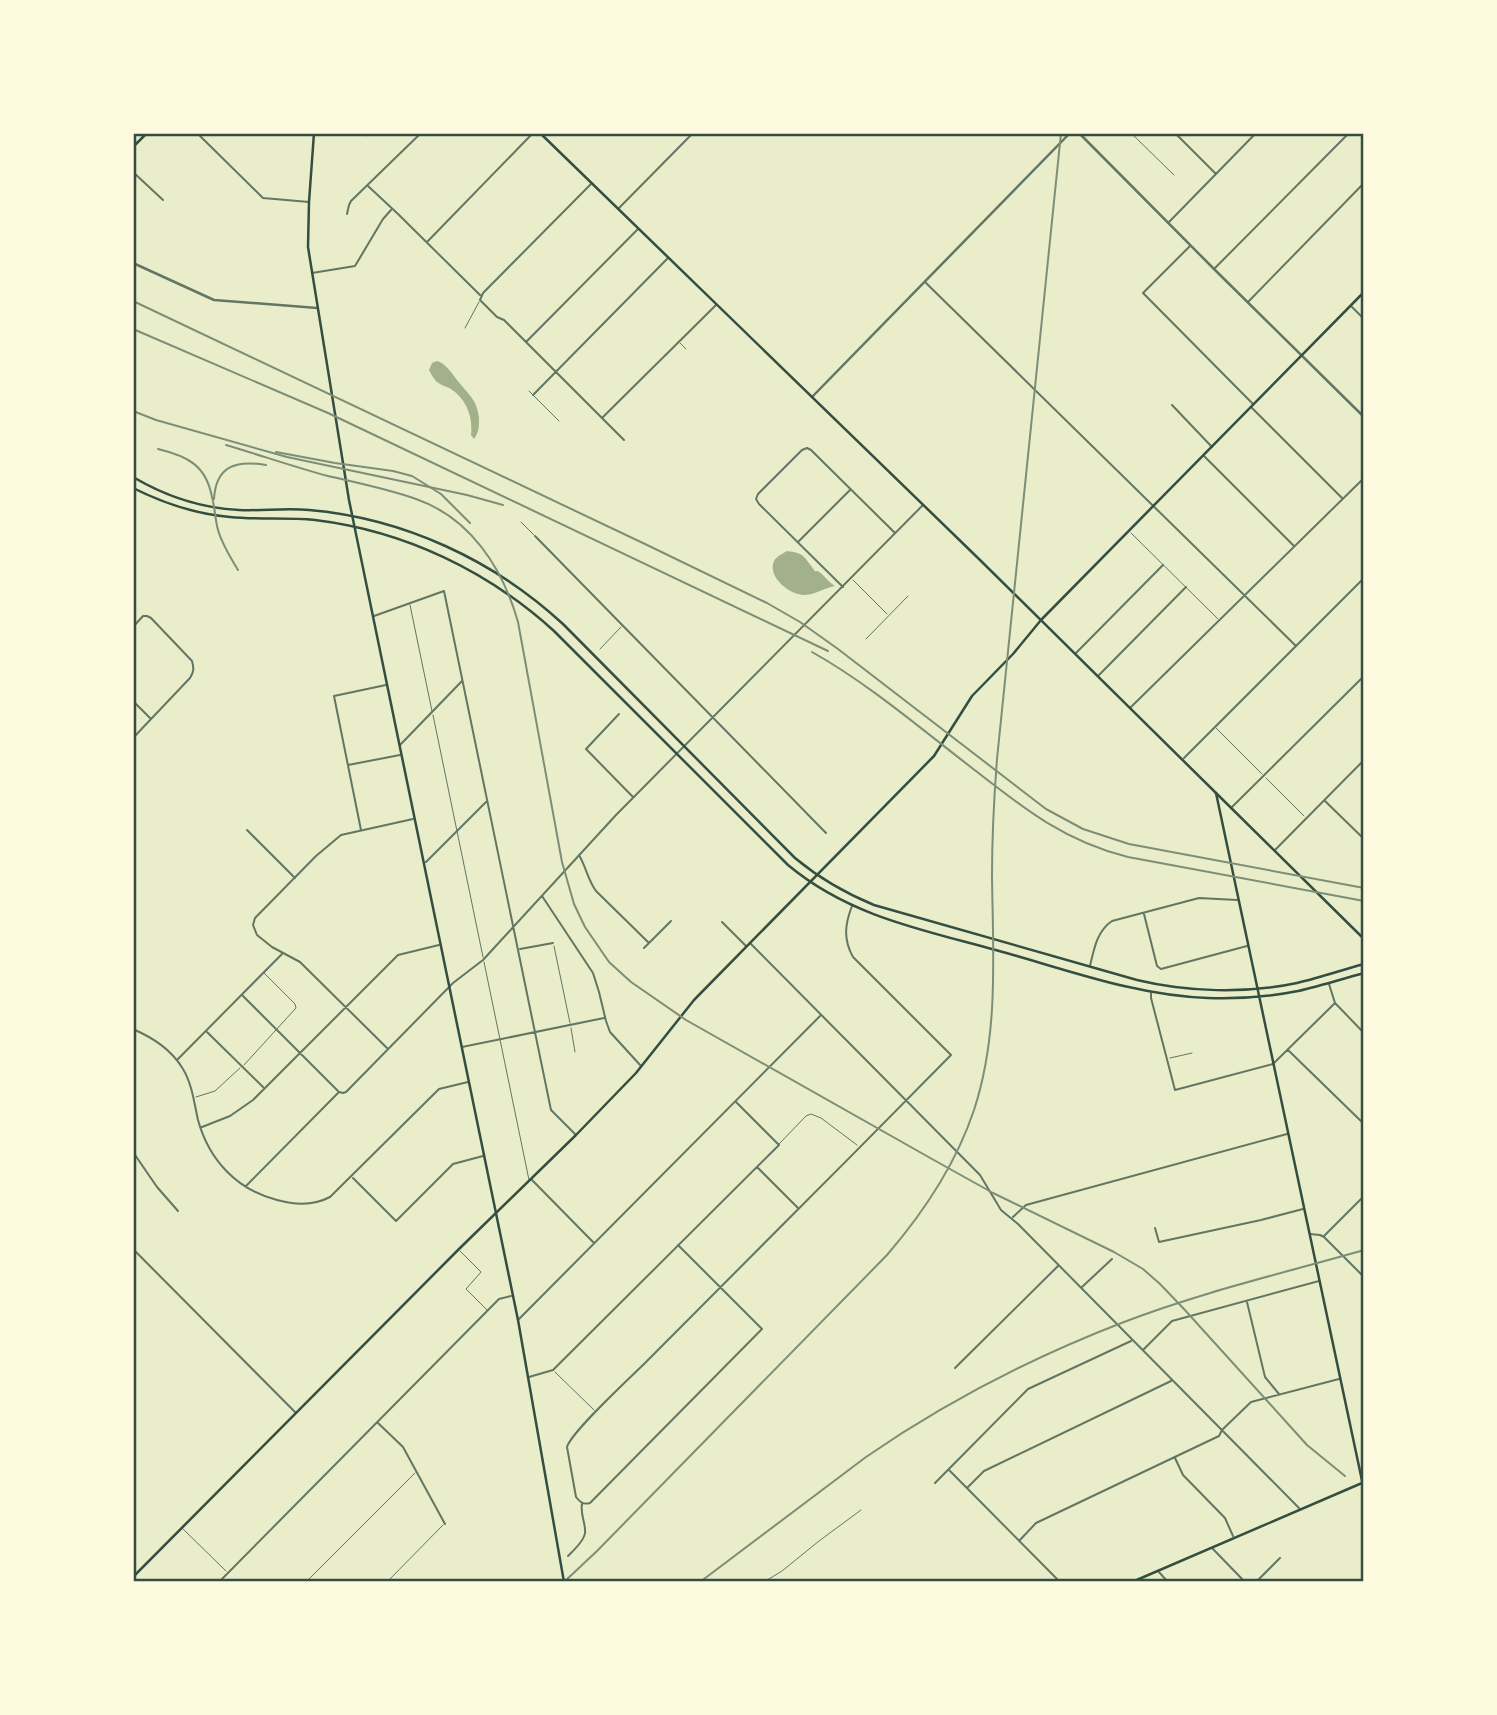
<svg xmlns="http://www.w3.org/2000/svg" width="1497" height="1715" font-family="Barlow,sans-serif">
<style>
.water{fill:#a3b18a}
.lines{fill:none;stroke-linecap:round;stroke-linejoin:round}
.service{stroke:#617663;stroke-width:1}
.pedestrian{stroke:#617663;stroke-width:2}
.minor{stroke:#617663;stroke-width:2}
.tertiary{stroke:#617663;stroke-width:2.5}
.secondary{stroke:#344e41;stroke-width:2.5}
.primary{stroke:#344e41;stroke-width:2.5}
.tram{stroke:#7c8e77;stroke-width:2}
.rail{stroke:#7c8e77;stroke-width:2}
.neatline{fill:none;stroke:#344e41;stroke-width:2.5}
</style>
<rect width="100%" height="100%" fill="#e9edc9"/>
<path class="water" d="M437,361C446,364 451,372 457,380C468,394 477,399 479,418C479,427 479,432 474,439L471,435C473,417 467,400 451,389C446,386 439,385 435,380C433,377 431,374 429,370L432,363Z
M787,551C803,553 803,555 812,567C818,576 813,567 822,574C826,578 830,583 835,586C824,588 815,595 803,595C789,594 767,577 774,561C777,556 782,554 787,551Z"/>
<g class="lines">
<path class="service" d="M363,133L366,136
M1131,133L1174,175
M465,328L479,302
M680,343L686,349
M529,391L559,421
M521,522L534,535
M1131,533L1218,619
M853,580L887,614
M410,605L432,711
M866,639L908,596
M600,649L621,627
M433,715L483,957
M1216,728L1262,774
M1266,778L1304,816
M554,946L570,1023
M484,962L529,1180
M571,1028L575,1052
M1170,1058L1192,1053
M244,1065L296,1008L295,1004L264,973
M196,1097L215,1091L240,1068
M779,1144L806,1116L811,1114L821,1118L857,1145
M460,1251L481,1272L466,1289L487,1310
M555,1372L594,1410
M182,1528L226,1571
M306,1582L415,1473
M387,1582L443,1525
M764,1582L782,1571L819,1541L861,1510"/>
<path class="pedestrian" d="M133,1152L157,1187L178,1211"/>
<path class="minor" d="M197,133L263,198L309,202
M1175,133L1216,174
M133,172L163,200
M591,184L483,293L480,300L497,317L504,320L624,440
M368,186L398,214L480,295
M619,208L693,133
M347,214L349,205L351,201L421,133
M1169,222L1256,133
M427,242L533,133
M1190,246L1143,293L1253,404
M1215,268L1349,133
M312,273L355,266L383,219L391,210
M925,282L1296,646
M1248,302L1364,183
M1352,307L1364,319
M526,342L638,229
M533,395L668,258
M1172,405L1212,447
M1252,408L1342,498
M603,417L716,305
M1204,456L1294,546
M535,536L826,833
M799,541L850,490
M843,587L759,504L756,499L758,494L802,450L807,448L811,450L895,533
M374,616L444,591L551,1110L575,1134
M133,627L143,616H147L151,618L192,661C194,668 194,672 190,678L133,738
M1075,654L1163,565
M1099,675L1186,587
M133,701L151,719
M1130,708L1364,478
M619,714L586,749L633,797
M400,745L462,681
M1184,758L1364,578
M348,765L400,755
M1325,801L1364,839
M1231,808L1364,676
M247,830L295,878
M361,830L334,696L386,685
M1275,850L1364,760
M579,855C586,867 588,880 596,891L649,943
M426,862L486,802
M542,896L593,973L599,992L606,1021L610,1032L641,1066
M1144,914L1157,966L1161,969L1247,946
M722,922L746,946
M750,943L980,1175L1001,1210L1018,1224L1299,1508
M644,948L671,921
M520,949L553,943
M1090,966C1094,949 1097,931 1112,921L1199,898L1237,900
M1329,984L1335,1003L1364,1033
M1151,993V998L1175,1090L1273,1064L1335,1003
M243,996L338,1091
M133,1029C153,1038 171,1049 183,1069C192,1084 194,1102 198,1120C209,1160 237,1190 277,1200C295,1205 313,1206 330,1197L439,1089L468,1082
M207,1032L263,1087
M462,1047L604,1018
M388,1049L300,962L272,947L257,935L253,925L255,918L316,856L341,835L413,819
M1288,1050L1364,1124
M178,1059L282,954
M339,1092L343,1093L346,1092L453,983L483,960L616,815L923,505
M202,1127L230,1116L253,1100L398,955L439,945
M757,1167L798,1208
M353,1178L396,1221L453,1164L483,1156
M532,1180L594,1243
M246,1186L338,1093
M1013,1217L1026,1205L1287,1134
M1155,1228L1159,1242L1261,1220L1303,1209
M1310,1234L1320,1235L1324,1237L1364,1277
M1324,1236L1364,1196
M678,1245L717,1284C732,1299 747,1314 762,1329L590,1503C583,1505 580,1502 576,1497L567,1447C571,1432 632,1376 646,1362C748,1259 850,1158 951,1055L853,957C843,939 845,924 852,906
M133,1249L295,1412
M1082,1287L1112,1259
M1247,1302L1265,1377L1279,1394
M518,1320L820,1016
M1143,1350L1172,1321L1319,1281
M955,1368L1058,1266
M529,1377L553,1370L779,1145L736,1102
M378,1423L403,1447L445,1524
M1175,1458L1183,1475L1225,1518L1233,1536
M949,1470L1060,1582
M935,1483L1028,1389L1131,1341
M967,1488L984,1471L1171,1381
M1019,1541L1036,1523L1219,1436L1222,1430L1251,1402L1339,1379
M1212,1548L1245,1582
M568,1556C574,1550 584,1541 585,1533C586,1523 580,1515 582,1504
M1158,1571L1168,1582
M219,1582L499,1299L511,1296
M1256,1582L1280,1558
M1330,1582L1333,1581"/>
<path class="tertiary" d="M1079,133L1214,269L1364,417
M133,263L214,300L317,308
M812,397L1070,133"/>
<path class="secondary" d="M1216,793L1364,939
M133,1577L459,1249L576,1135L636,1073L694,1000L934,756L972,696L1013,654L1041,620L1364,292
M1132,1582L1362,1483"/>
<path class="primary" d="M314,133L309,202L308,247L349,500L518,1320L564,1582
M540,133L980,560L1216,793L1364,1490
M133,147L147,133
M133,477C165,496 201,508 239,510C262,511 285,508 309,510C403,518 494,560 563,624L795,858C819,878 845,893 874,905L1137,980C1187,992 1245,994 1297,983C1319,978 1342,970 1364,964
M133,488C163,503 196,514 230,517C258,520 287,517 315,520C405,531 488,571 554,631L788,865C855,921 936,932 1017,956C1079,974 1143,996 1208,998C1238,999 1268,997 1298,991C1320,986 1342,979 1364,973"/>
<path class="tram" d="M226,445C260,455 294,467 328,476C358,483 388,489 416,499C471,518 503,569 518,622L562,862L574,904L585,927L609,962L631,982L686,1020L932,1159L993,1193L1114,1252L1143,1269L1160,1284L1184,1309L1307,1445L1345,1476
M158,449C187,456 206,465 212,497C215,508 215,519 218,530C222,544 230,557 238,570
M276,452L335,463L393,471L412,476L441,494L470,523
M214,499C216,465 237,460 266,465"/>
<path class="rail" d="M133,301L645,544L767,603L800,622L838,649L1046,809L1083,829L1129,844L1364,888
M133,329L328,413L828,651
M133,411L156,420L287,457L467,495L503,505
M812,652C869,684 920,728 972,768C1023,808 1064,841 1128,857L1364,901
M564,1582L597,1551L887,1255C924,1212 956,1164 974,1110C999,1034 993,954 992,876C992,837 994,798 997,759L1061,133
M700,1582L866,1457C946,1402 1033,1357 1124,1322C1202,1292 1284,1273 1364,1250"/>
</g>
<rect width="1497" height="1715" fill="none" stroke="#fefae0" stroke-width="270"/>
<rect x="135" y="135" width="1227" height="1445" class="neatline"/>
</svg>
